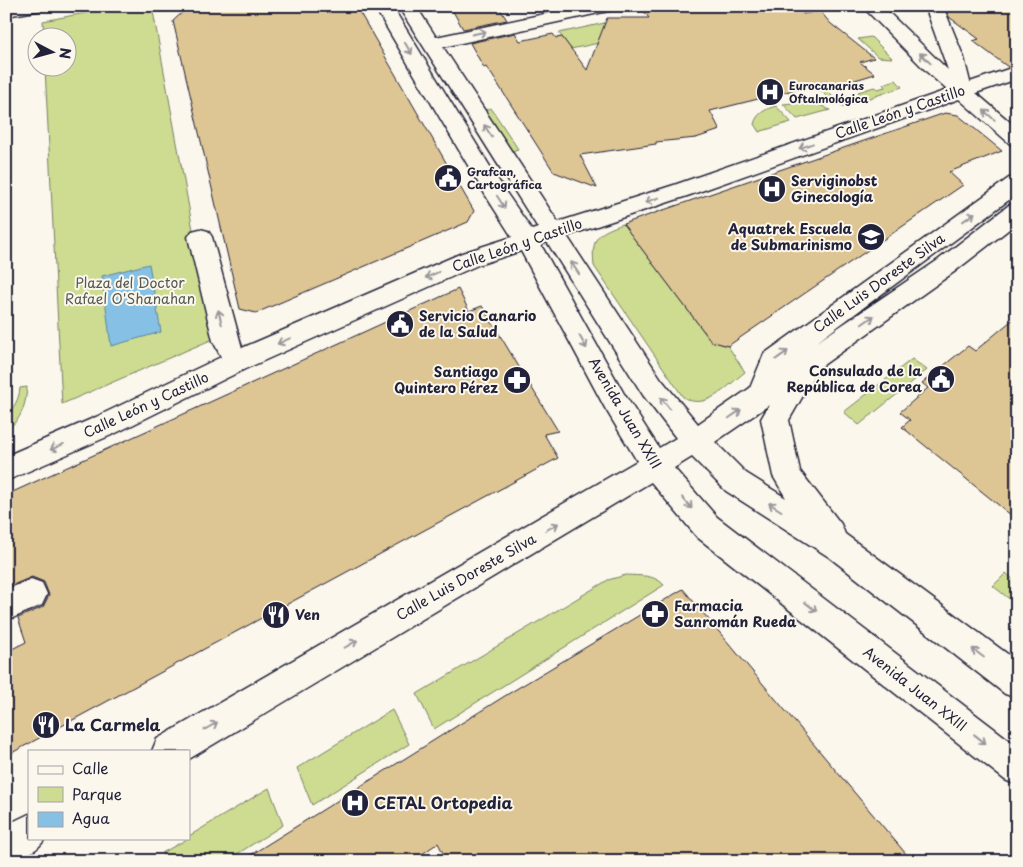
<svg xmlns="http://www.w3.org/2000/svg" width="1023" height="867" font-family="'Playpen Sans',sans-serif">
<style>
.green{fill:#cddc90;stroke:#787f66}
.water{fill:#86c1e5;stroke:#5e81a1}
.building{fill:#dec594;stroke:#22223b}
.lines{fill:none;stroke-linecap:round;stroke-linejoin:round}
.minor-casing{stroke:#22223b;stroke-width:3}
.minor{fill:#fbf7ec;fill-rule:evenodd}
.oneway{stroke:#99979c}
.labels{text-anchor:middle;stroke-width:4;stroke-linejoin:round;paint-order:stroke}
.far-poi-label{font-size:11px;font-weight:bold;fill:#22223b;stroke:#fbf7ec;text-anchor:start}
.street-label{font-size:14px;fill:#22223b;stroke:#fbf7ec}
.poi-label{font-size:14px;font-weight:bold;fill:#22223b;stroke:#fbf7ec;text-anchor:start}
.park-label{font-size:14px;fill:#555a54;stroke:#fbf7ec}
.near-poi-label{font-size:16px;font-weight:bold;fill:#22223b;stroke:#fbf7ec;text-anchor:start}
</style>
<rect width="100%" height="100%" fill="#fbf7ec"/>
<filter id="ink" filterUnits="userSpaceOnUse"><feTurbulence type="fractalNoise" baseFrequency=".02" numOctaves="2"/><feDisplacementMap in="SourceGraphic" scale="10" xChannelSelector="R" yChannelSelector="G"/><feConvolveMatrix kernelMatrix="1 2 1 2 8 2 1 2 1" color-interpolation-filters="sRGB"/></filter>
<g filter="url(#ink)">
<path class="green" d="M122,6H152L213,339L62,404L45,68H68V38L44,37L43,21Z
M623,19L636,35L571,49L559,33Z
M871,37L892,58L878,57L858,39Z
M796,60L836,100L850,95L853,97L860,95L858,92L874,87L878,89L885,87L883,84L896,80L902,87L843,107L839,103L834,104L791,61Z
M802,102L818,104L830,110L797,119L783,104Z
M776,106L791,122L759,132L754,124C757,113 766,109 776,106Z
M491,108L518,149L512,151L485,110Z
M623,224L711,341L728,346L745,372C727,386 706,412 683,397L594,266C591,237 597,233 623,224Z
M912,359L927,370L859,425L844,412Z
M27,387C26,402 22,422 6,429V416C14,407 19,400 20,388Z
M1006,573L1017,583V605L993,586Z
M626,575C640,576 654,574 664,585L434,729L417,694L608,580Z
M392,710L409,744L312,805L297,768Z
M269,788L283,825L226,861H165L162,853L189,838V836Z"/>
<path class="water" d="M149,264L161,332L111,346L102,276Z"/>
<path class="building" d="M207,6H356L474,211L468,222L256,313L240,309L173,21L185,10Z
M450,6H498L507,20L463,29Z
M640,6H802L803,14L820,11L830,23L874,58L860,62L875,74L832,87L826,82L710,111L720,130L696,138L656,142V144L580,155L597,188L554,172L492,75L486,67L484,68L470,43L515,33L520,41L553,34L556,38L562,37L587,70L607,18H649Z
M945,6H1017V64L1008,67L973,41L979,39L949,17Z
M945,113L958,115L1002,151L949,172L963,185L728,346L711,341L623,224Z
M458,289L469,311L482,306L558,431L544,434L558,458L6,756V652L26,642L18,618L43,607L49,595L44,582L32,577L8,587L6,581V495Z
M1017,316V520L902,427L910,420L900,412L928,388L922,383L968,346L975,351Z
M683,589L912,861H447L438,843L412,861H241L508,694Z"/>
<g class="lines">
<defs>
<path id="minor" d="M6,6H45L42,10L6,16Z
M374,6H392L505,191L532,230L538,228L398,6H416L436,37L582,6H617L614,10L608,11L443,47L558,222L674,185L947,90L928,73L862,6H882L948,70L925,6H943L964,58L970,82L1017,66V79L976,93L1017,128V146L1010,144L959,99L690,195L567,236L661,379L698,424L750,388L764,354L1009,178L1017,176V194L817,342L938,260L1009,205L1017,203V223L954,272L819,368L789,420L800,471L841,524L845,534L1017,661V698L1005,694L829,557L726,491L692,457L674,468L717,517L1017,746V785L1005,780L697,537L651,482L189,759V751H152L157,739L637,461L605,408L521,251L478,265L245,369L116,433L6,481V456L96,417L221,357L213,341L188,237L192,231L200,229L208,231L212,237L242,348L462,253L512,237L486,196ZM547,242L643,395L676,438L659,448L623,392L541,245ZM769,405L761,419L773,476L786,498L746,473L715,442Z
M31,579L42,583L47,594L42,605L6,621V590Z
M29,814V838H45C40,850 19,861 6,861V825Z"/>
</defs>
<use href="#minor" class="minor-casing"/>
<use href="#minor" class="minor"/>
</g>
<defs><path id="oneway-shaft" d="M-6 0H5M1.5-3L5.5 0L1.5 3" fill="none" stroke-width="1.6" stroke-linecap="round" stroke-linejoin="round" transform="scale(1.25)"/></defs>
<g class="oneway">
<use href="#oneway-shaft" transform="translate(479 33) rotate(-12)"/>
<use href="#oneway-shaft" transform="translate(408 48) rotate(59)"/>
<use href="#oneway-shaft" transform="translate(925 58) rotate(-136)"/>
<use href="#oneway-shaft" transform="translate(989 115) rotate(-139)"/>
<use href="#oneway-shaft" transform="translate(488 131) rotate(-123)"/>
<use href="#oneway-shaft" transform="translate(806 146) rotate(160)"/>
<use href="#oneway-shaft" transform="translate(652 200) rotate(161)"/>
<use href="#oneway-shaft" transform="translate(501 202) rotate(57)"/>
<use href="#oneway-shaft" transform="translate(969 217) rotate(-36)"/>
<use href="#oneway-shaft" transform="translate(575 268) rotate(-123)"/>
<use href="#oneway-shaft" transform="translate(432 275) rotate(156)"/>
<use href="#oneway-shaft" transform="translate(220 317) rotate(-104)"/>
<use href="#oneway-shaft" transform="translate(868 320) rotate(-35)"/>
<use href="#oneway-shaft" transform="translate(284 341) rotate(156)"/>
<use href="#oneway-shaft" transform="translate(583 342) rotate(61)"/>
<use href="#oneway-shaft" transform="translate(782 355) rotate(-36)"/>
<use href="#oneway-shaft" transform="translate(665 403) rotate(-129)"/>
<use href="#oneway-shaft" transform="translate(735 414) rotate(-35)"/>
<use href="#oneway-shaft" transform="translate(57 447) rotate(156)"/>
<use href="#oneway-shaft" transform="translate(687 503) rotate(49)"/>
<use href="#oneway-shaft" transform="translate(775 507) rotate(-148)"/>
<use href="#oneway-shaft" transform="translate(552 527) rotate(-30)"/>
<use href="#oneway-shaft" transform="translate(811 607) rotate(38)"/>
<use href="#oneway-shaft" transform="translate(351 644) rotate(-30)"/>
<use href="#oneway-shaft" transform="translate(978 653) rotate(-143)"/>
<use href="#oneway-shaft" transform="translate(211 726) rotate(-30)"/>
<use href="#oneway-shaft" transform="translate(980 739) rotate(38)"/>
</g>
</g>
<defs>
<symbol id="hospital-disc" viewBox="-11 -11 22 22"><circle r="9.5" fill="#22223b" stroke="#fbf7ec"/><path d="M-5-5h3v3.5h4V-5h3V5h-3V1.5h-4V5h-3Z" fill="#fff"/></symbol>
<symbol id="civic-disc" viewBox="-11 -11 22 22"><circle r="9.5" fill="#22223b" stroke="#fbf7ec"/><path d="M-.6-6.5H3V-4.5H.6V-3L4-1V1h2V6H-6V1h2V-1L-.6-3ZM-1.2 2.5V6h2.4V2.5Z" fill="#fff"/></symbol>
<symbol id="school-disc" viewBox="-11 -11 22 22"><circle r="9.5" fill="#22223b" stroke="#fbf7ec"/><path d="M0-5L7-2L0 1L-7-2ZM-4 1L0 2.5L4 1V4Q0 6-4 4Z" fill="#fff"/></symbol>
<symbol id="pharmacy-disc" viewBox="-11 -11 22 22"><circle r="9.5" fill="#22223b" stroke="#fbf7ec"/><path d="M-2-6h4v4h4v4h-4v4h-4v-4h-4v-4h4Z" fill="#fff"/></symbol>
<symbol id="restaurant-disc" viewBox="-11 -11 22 22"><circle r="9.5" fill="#22223b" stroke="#fbf7ec"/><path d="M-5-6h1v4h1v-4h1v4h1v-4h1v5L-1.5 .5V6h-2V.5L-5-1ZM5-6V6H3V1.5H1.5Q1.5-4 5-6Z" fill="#fff"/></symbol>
</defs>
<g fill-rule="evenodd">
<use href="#hospital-disc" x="754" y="76" width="32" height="32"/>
<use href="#civic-disc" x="432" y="162" width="32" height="32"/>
<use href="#hospital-disc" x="756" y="173" width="32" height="32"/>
<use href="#school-disc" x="855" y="221" width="32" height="32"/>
<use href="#civic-disc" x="384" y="308" width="32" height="32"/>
<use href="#civic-disc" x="925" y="363" width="32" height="32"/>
<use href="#pharmacy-disc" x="501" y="364" width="32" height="32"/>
<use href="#pharmacy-disc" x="639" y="598" width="32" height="32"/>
<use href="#restaurant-disc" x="260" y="599" width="32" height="32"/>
<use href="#restaurant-disc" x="30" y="709" width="32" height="32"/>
<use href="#hospital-disc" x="339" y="787" width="32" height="32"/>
</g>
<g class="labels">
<g class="far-poi-label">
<text x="789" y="90">Eurocanarias<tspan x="789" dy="13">Oftalmológica</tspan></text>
<text x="467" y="176">Grafcan,<tspan x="467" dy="13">Cartográfica</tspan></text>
</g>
<g class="street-label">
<text transform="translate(900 112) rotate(-19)" y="5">Calle León y Castillo</text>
<text transform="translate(517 245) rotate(-19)" y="5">Calle León y Castillo</text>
<text transform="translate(879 283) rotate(-36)" y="5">Calle Luis Doreste Silva</text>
<text transform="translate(146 405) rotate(-25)" y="5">Calle León y Castillo</text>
<text transform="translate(625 413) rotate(59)" y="5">Avenida Juan XXIII</text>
<text transform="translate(466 577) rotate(-30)" y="5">Calle Luis Doreste Silva</text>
<text transform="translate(915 689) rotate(38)" y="5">Avenida Juan XXIII</text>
</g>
<g class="poi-label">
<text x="791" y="186">Serviginobst<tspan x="791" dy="16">Ginecología</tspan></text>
<text x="852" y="234" text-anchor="end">Aquatrek Escuela<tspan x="852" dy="16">de Submarinismo</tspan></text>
<text x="419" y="321">Servicio Canario<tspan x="419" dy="16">de la Salud</tspan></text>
<text x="922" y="376" text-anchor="end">Consulado de la<tspan x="922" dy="16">República de Corea</tspan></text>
<text x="498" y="377" text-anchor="end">Santiago<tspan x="498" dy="16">Quintero Pérez</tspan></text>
<text x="674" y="611">Farmacia<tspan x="674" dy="16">Sanromán Rueda</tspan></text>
<text x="295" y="620">Ven</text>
</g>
<g class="park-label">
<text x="130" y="288">Plaza del Doctor<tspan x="130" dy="16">Rafael O'Shanahan</tspan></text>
</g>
<g class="near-poi-label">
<text x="65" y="731">La Carmela</text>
<text x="374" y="809">CETAL Ortopedia</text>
</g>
</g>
<rect width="1023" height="867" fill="none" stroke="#fbf7ec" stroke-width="25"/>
<rect x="12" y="12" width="998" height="842" fill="none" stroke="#22223b" stroke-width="2" filter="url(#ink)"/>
<rect x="28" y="750" width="162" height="90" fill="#fbf7ec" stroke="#a4a2a5"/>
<rect x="38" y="766" width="25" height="8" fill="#fbf7ec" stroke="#a4a2a5"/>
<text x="72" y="774" font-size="15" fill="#22223b">Calle</text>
<rect x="38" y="787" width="25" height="15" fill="#cddc90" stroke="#a4a2a5"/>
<text x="72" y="800" font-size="15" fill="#22223b">Parque</text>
<rect x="38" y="812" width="25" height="15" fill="#86c1e5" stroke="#a4a2a5"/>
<text x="72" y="824" font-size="15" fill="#22223b">Agua</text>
<g transform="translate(52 52) rotate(96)"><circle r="24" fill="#fbf7ec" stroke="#a4a2a5"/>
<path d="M0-4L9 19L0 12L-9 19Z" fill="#22223b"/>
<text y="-8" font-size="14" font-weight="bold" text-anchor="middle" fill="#22223b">N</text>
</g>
</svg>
